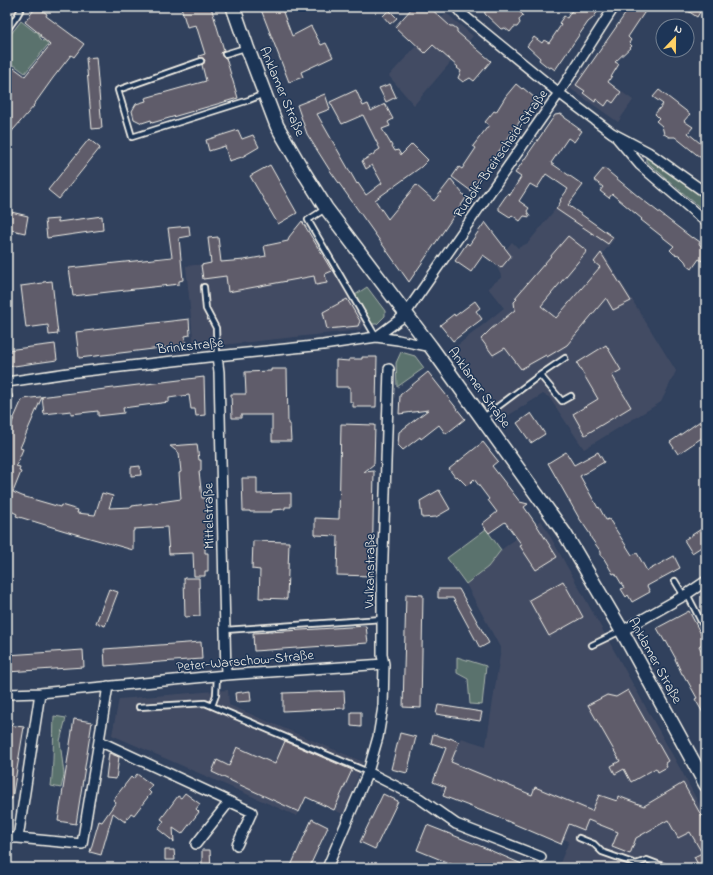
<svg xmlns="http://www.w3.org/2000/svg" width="713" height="875" font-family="'Indie Flower',sans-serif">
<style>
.built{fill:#434c64}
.green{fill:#5a726d;stroke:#a7b2aa}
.building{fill:#5f5c6b;stroke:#f4f1e8}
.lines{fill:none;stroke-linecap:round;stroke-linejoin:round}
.lane-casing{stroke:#f4f1e8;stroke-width:8}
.street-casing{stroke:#f4f1e8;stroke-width:12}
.secondary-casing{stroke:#f4f1e8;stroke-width:16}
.lane{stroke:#1d3557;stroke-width:4.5}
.street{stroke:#1d3557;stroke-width:9}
.secondary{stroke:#1d3557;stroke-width:13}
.labels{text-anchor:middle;stroke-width:3;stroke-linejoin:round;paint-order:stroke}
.street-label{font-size:14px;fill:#f4f1e8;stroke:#1d3557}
</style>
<rect width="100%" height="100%" fill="#31415d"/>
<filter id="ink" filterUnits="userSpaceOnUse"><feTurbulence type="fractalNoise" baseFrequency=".025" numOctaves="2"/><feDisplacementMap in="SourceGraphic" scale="8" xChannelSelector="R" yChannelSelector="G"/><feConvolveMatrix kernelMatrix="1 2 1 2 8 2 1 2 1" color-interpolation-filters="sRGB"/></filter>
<g filter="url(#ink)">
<path class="built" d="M446,13L473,36L414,105L389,76Z
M586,67L633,100L618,122L571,89Z
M562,201L615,238L603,253L676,371L661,402L584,449L549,397L543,394L504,418L453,349L504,308L488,288L502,277L495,263L512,242L518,248L528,243Z
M315,240L334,269L364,322L360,330L194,348L186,266L244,260L300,249Z
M541,520L682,772L706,817V868H558L569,841L440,790L461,738L486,746L501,649L466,584L488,567L501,550Z
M228,690L229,705L363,762L350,798L343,814L306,797L297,816L112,735L119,699Z"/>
<path class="green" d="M21,21L35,32L37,30L40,32L39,34L40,38L43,41L46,40L51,41L25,73L14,65L7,74V39Z
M648,156L706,196V207L704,211L646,161V158Z
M367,287L385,311V316L377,324H372L355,295Z
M401,352L415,356L424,368L397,387L396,363Z
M486,529L501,550L488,567L466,584L447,558Z
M457,657L486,666L482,705L470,704L468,679L457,673Z
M54,716L66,718L60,741L64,775L61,788L51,786C54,763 53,739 54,716Z"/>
<path class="building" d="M36,7H38L47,14L46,16L84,44L74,57L71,55L53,78L33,106H34L7,137V77L14,68L25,76L50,45L41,37L40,34L25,22Z
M181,7H211L224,50L221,53L222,55L224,58H226L238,98L152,123L151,120L142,123L134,119L132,111L136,104L146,101L145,98L206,81L202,65L204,63L205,60L203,58H200L199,56L205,54L196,25L187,27Z
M260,7H281L292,36L311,26L321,45L326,43L333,57L301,72L303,77L289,82Z
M413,7H429L450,26H453L457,29V32L491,61L474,81L470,78L463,82L458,78L461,71L457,68L458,67L433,45L425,53L410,39L409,40L395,27Z
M484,7H514L523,15L519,20L520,23L517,27H514L510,32L505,28L501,29L485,14Z
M574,7H601L593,18L588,22L555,70L551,67L549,68L539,60L540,58L527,46L534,37L542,43L544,40L549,43L561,25L559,23L564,16L567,18Z
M630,7H648L628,37L631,40L629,43L632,46L615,62L619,64L608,82L621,92L613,103L609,100L605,106L596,99L595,102L583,93L585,91L576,85Z
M682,7H703L697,17Z
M389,10L397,18L390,24L383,16Z
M96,57L102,128L92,129L86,58Z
M390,84L396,97L386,102L379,88Z
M516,84L522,89L523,88L535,98L532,104L519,120L520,121L471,191L452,177L459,167L462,169L476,148L473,146L489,125L485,122L494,111L496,112L506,96Z
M356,90L363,106L368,104L371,111L385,104L393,119L388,122L390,126L382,129L395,151L398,150L401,155L412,144L428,160L421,167L375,200L388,219L416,185L434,201L451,179L466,198L409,282L329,169L307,134L297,105L325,94L330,109L317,114L357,184L358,183L366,195L382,183L372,165L366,169L362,161L374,154V153L380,149L363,115L342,124L330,102Z
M659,90L690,114L684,121L693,127L688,133L706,148V162L675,137H669L664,134L662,126L656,121L659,118L655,114L663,104L653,97Z
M561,114L564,116L565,118L571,122V123L582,131L574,142L568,138L551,163L583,185L568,205L613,237L608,244L556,209L561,201L560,200L568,189L546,174L537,188L530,184L519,201L529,208L527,211L530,217L524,216L520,221L512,215L510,217L499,210V206L508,193L510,195L521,177L515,173L555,115Z
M238,130L242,139L253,135L259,147L242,157L229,161L225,146L209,151L206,140Z
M89,139L100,148L59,199L48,190Z
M270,165L297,213L278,224L250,176Z
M604,168L639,197L692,238L693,237L700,242L699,244L706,250V256L702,261L699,259L692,269L687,265L685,261L679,255L674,254L670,250L674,246L641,220L642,219L612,194L609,198L600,191L603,187L594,180Z
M7,211L28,216L25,233L7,229Z
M102,216L103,230L47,238L45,220L58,219V222Z
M302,221L332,271L325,274L327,283L316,285L314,276L228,292L226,276L203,279L201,265L211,263L208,238L218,237L221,262L244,260L266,256L264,246L288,241L289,237Z
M485,222L511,256L501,268L483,255L471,272L455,261L467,243L469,245Z
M189,226L190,236L179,238L183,280L179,281V284L73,296L69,268L172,257L168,228Z
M568,236L587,251L541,306L556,318L600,267L594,262L601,253L631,301L613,310L606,298L567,345L547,357L546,355L521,369L505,348L493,355L481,339L491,329L515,310L514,302L517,299L515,298Z
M52,281L58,334L49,335L48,325L26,328L21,286L43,283V282Z
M347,299L360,321L358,326L327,329L323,312Z
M475,301L480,308L476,311L482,319L453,341L440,325L454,314L455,316Z
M189,319L190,335L185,336L186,345L178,346L79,358L76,332Z
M55,344L57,360L7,367V350Z
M606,345L621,370L612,375L631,407L585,435L573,414L598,399L577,363Z
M362,357H377L376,407H353V402H350V387H336V360L349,361V359H362Z
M271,369H287L288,424H290L291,441H272V415H241V418H232L231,394H246L245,372L271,371Z
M428,372L465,419L446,434L439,425L421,439L420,437L403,450L398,445L399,432L428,410L399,414L400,395Z
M204,377L205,415L196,416L195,409H191L189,395L169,398V402L123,408L124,413L98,416V411L71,414V411L44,414L42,397L20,448L23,449L16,466L20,467L19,471L21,472L13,492L22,496L60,507L61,505L78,510L77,513L95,515L102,493L113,496L109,508L132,507V506L181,499L179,473L181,472L179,453L170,446L197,444L199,460H201V471H199L202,498H207L208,535H205V553H208V571H205V576H194L193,553L169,554L167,527L134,529V531H133V550L72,533L16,516L17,514L7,509V434L21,402L23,399Z
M531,413L545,434L531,443L517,423Z
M706,417V435L678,454L670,442Z
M341,424L375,425L374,464L364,472L374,471L372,576L337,575L338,536L315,535V518L339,519Z
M483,442L498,461L492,466L520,502L528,504L524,507L536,524L557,557L536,570L520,546L522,545L505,522L489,533L482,524L497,512L488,500L489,499L474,479L467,486L457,476L455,477L449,469Z
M566,452L574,465L598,452L604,462L580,476L598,508L599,507L606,520L609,519L632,555L637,553L647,571L674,556L680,568L647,586L650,592L632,602L628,595L626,597L621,589L624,588L615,573L613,574L603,557L601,556V552L591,538L590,534L579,518L548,463Z
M140,466L141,475L131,476V467Z
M242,478H257V494L291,493V507H285V509L272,510V512H250V511H243Z
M439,490L450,509L436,517L422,518L420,501Z
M706,526V544L692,553L684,540Z
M253,541L289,542L287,599L259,598L260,570L252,569Z
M184,578H199L200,616L185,617Z
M563,581L583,617L549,636L529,600Z
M109,589L118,592L105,626L96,623Z
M438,589H459L489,643L480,648L453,598H438Z
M406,594L423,595L421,708L403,707Z
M689,611L705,642L699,646L706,660V718L695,699L697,698L687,680V681L683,674H682L675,659H676L666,641L665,642L657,628Z
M366,626L368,643L254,651L253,633Z
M201,642L202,659L105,666L104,649Z
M83,650L84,667L7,672V655Z
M628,690L668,761L665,763L667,767L658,772L656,768L631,782L624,769L615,774L611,766L620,761L588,705L607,695L616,697Z
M250,691L251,701L236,702L235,693Z
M344,691L345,708L283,711V693Z
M438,705L482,712L480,721L436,714Z
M351,712H361V727L351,726Z
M74,719L92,722L76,824L58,821Z
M7,725L24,727L12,799H7Z
M400,733L416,737L407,773L391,769Z
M433,734L450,739V738L459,742L451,762L532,795L535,787L592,811L599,795L617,801L618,796L644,806L683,783L706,824V868H700L694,857L702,853L690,832L678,838L668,820L636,838L630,854L612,847L618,832L588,820L584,830L569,824L561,844L500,818L443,796L446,787L433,782L446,748L431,743Z
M285,741L352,770L334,810L306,797L299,812L212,772L217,760L229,766L237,747L275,764Z
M109,753L119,757L116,779L106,778Z
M137,774L152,785L148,790L151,793L134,815L131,813L125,822L113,813L101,855L90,852L99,821L102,822L116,802L113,800L131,777L133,779Z
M185,793L200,804L196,809L199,812L182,834L173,828L174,842L158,829L164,821L161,819L178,796L181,798Z
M383,794L398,801L375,849L360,842Z
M312,819L328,827L309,868H290Z
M427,825L478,845L531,868H461L417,850Z
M165,850H174L175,860H165Z
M202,850H210L211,868H202Z"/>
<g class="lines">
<defs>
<path id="lane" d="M7,30L17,16L22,7
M225,54L245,48
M201,61L118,90L132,137L249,100L264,94
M325,209L308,220L376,337
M204,287L206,309L216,328L217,356
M540,375L562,401L571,396
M484,417L540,375L565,358
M675,581L684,596
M687,594L706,631
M225,630L382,619
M592,645L621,631
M212,706L216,695L217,676
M139,707L205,703L368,772
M579,838L594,844L602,852L636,864L647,860L668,868"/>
<path id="street" d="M456,7L462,14L559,93L612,133L648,152L706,193
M617,138L640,165L706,222
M376,337L399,320L406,313L559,93L614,7
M217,356L219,372L226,675
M7,382L68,373L217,356L323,345L376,337L398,340L431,347
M7,397V398
M622,631L687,594L706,581
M7,694L40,693L226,675L384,664
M99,741L252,812L237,845
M368,772L419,798L456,824L541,857
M7,838H18L82,844L108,686
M18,838L40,693
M196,844L229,802
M327,868L368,772L378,737L383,707L384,664L382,655V586L389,369"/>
<path id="secondary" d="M233,7L247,47L277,126L303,171L326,208L431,347L565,534L622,631L706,785"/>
</defs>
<use href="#lane" class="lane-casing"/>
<use href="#street" class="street-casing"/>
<use href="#secondary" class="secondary-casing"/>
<use href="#lane" class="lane"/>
<use href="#street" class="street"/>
<use href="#secondary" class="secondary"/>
</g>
</g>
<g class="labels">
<g class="street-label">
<text transform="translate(283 91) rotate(67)" y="5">Anklamer Straße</text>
<text transform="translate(500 153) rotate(-55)" y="5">Rudolf-Breitscheid-Straße</text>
<text transform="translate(190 345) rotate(-6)" y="5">Brinkstraße</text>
<text transform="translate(480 387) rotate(54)" y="5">Anklamer Straße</text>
<text transform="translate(208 516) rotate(-91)" y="5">Mittelstraße</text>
<text transform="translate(369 571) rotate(-89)" y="5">Vulkanstraße</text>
<text transform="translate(245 660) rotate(-5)" y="5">Peter-Warschow-Straße</text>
<text transform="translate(656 660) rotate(61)" y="5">Anklamer Straße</text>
</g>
</g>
<rect width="713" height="875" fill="none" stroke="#1d3557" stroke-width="24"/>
<rect x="12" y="12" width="689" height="851" fill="none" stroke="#f4f1e8" stroke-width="1.5" filter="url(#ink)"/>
<g transform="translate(675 38) rotate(22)"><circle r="19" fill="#1d3557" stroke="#738091"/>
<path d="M0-3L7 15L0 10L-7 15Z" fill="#ffd166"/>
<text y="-6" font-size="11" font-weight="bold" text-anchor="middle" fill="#f4f1e8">N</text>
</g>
</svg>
